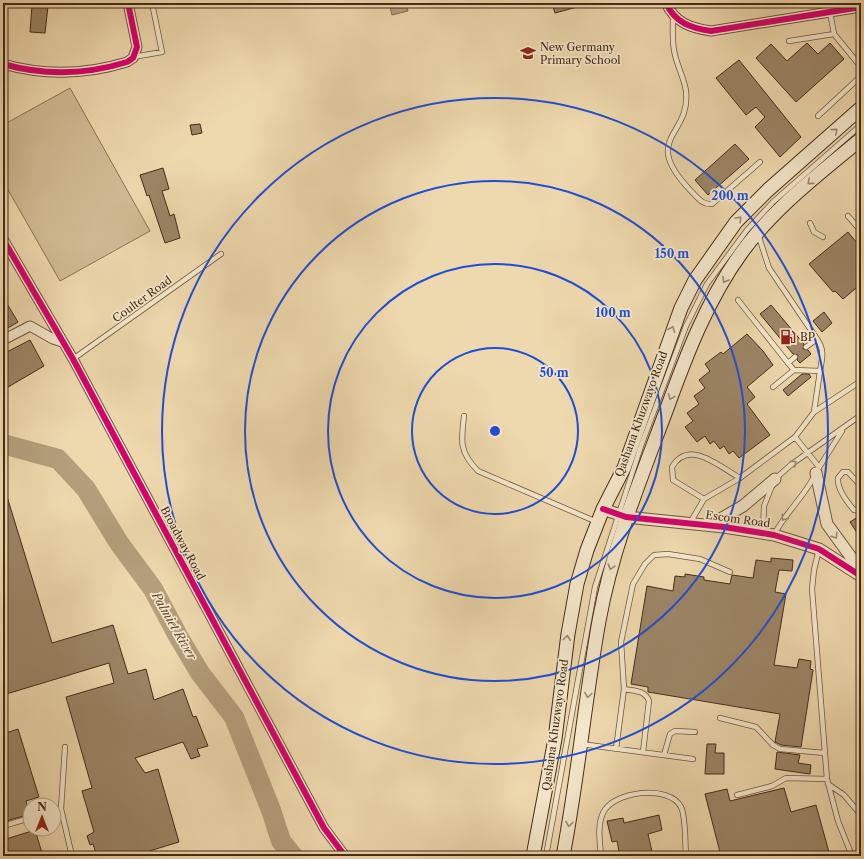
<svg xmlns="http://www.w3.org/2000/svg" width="864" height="859" font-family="'Libre Caslon Text',serif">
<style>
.park{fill:#d1bb94;stroke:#8a7456}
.water{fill:url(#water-ripples);stroke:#877054}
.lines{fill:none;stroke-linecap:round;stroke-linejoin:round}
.river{stroke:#b49e7b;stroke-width:20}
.building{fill:#9c8566;stroke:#432c19}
.service-casing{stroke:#6e573e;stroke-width:6}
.minor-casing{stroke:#6e573e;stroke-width:11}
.tertiary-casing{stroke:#6e573e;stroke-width:13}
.secondary-casing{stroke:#432c19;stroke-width:15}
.service{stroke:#f4e6ca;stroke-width:4.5}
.minor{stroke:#f4e6ca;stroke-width:9}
.tertiary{stroke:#f4e6ca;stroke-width:11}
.secondary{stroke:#f4e6ca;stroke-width:13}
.cycleway-casing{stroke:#f4e6ca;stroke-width:8}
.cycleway{stroke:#d6006c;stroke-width:6}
.oneway{stroke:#9c8972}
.ring{fill:none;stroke:#1d4ed8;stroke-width:2}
.labels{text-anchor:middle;stroke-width:3.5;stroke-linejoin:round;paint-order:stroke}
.poi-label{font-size:11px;fill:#432c19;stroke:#f4e6ca;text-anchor:start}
.street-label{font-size:11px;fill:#432c19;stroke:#f4e6ca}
.water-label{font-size:12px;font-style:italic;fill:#5f4832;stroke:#f4e6ca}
.centre{fill:#1d4ed8;stroke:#f4e6ca;stroke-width:2}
.ring-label{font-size:12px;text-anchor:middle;font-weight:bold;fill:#1d4ed8;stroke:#f4e6ca;stroke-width:3.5;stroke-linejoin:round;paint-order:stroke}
</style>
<defs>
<pattern id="water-ripples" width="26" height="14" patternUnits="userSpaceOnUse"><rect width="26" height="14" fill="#b49e7b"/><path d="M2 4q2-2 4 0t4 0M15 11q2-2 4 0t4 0" fill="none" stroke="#948164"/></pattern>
</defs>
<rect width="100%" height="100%" fill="#eed8ad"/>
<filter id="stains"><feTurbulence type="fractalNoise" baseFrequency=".005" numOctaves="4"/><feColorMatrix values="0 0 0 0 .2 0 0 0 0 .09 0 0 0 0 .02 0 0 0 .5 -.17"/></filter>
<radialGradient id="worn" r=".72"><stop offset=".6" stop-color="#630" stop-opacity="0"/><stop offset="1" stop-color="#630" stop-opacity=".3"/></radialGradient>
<path class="park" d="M70,88L150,231L60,281L3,181V125Z"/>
<path class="water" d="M389,3H406L408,11L392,15Z"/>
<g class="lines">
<path class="river" d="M3,444L58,459L86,489L119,543L153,589L178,636L200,673L234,717L271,810L281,841L293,856"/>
</g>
<path class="building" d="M552,3H581V6L555,13Z
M32,5L48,6L45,33L30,32Z
M807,43L818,54L830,43L844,59L796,102L756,58L771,44L787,61Z
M739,60L801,137L780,157L755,127L765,117L756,107L746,115L716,78Z
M200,124L202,133L192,135L190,125Z
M735,144L749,159L708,195L695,180Z
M163,168L169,189L162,191L170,216L174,214L180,238L165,243L149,195L147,196L140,175Z
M848,232L861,248V284L843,299L835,291L833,292L809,264Z
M3,297L18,322L3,331Z
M771,305L804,344L803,349L808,350L811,354L800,363L797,360L798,355L793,354L760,314Z
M824,312L832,323L822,332L813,321Z
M747,334L763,351L773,365L747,387L755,397L747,404L770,435L739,458L733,451L729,454L724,446L720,449L714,441L710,444L705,436L697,442L685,427L693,421L687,413L699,404L694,396L705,388L699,380L710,371L705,364L721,352L723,354Z
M30,340L44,366L3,390V354Z
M802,374H809L811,377L788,396L783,390Z
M3,490H5L52,643L113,625L128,674L146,669L154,700L183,689L193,717L196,716L208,746L197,749L200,756L191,759L183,742L135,758L145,773L158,769L179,842L133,856H97L93,844L90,845L87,836L94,832L82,791L92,788L66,697L114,683L109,663L3,695Z
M861,515V539L850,522Z
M771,558L793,560L792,571L779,570L775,592L786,594L774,665L797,668L799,659L811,661L810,669L813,670L801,747L781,745L775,742L780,714L648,692V687L631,684L647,586L673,591L675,576L685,577V574L704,577V580L730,584L732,575L753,578L756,560L771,562Z
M18,729L39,797L26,801L30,814L3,822V734Z
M707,744H716L715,753H724V774H705Z
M777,752L800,755L798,763L811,765L810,774L775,769Z
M784,788L791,812L816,805L830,856H721L705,794L727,789L730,801Z
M659,815L662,830L648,834L653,856H620L617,841L612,842L607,821L623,818L624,823Z
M35,830L43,856H3V840Z"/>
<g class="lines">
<defs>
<path id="service" d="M694,3L713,5L732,3
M830,12L834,34
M673,16C673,27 672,39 674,50C676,64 684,77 686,91C691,137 640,137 690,190C697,197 702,205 712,204L760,162
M789,41L834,34L861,67
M133,57L162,52L152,3
M818,116L860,77L861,74
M848,216L861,231
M810,223L814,232L823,237
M758,234L769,268L817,339L806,347
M738,300L788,363
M817,339C825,350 822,359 820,371
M795,357L788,363L794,370L820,371L814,412L795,437L819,467
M73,359L221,254
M773,387L794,370
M814,412L861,381
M464,416C461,441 459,452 478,471L597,522
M818,469L842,431
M775,479L792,464L861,415
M861,486L848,472H843L838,478C837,489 847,502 854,510L861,511
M704,499L673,480L672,467C689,438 720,467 740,478
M690,523L704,499L740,478L795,437
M763,533L764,506L772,486
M774,535C785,513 804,497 815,475
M819,549L814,570L812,589L827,779L838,821L852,856
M624,689C634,691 645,690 649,701L643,752
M720,718L756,727L773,745L780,749L825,753
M581,744L693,759
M65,747L61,809L72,856
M616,749L624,689L621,642L633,584L645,564L654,555L668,554L700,559L730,572
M664,755L670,734L675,731L695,732
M828,784L844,795L861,815
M737,795L772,786L786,778L827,779
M54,811L61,809
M3,826L30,818
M546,856L595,587L641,446L686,326L707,284L747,230L773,202L861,125
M601,856C600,843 597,826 603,813C613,791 669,784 681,807C686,817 685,844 686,856"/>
<path id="minor" d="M666,3C675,23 691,28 711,31L861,7
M3,64C45,76 85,75 127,62L133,58L137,47L128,3
M3,239L73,359L324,828L345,856
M3,340L30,326L53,339L62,342"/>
<path id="tertiary" d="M816,473L827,524L861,571
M603,509L626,517L724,527L774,535L819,549L861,576
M710,525L743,506L775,479"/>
<path id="secondary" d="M533,856L555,739L568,634L577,584L587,550L603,509L624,468L681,308L695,280L736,222L768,190L861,108
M563,856C578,778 585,699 599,621C612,549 640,480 666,411C686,356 707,300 742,252C774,208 819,174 861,139"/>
</defs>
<use href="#service" class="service-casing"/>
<use href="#minor" class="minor-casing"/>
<use href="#tertiary" class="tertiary-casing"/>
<use href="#secondary" class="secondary-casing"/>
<use href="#service" class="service"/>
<use href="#minor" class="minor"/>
<use href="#tertiary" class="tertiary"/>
<use href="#secondary" class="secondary"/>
<defs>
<path id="cycleway" d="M666,3C675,23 691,28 711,31L861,7
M3,64C45,76 85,75 127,62L133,58L137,47L128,3
M3,239L73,359L324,828L345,856
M603,509L626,517L724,527L774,535L819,549L861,576"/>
</defs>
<use href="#cycleway" class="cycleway-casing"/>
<use href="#cycleway" class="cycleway"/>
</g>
<defs><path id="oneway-chevron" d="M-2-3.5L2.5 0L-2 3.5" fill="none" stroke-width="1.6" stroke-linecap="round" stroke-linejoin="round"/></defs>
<g class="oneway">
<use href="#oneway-chevron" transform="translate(835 131) rotate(-41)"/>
<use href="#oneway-chevron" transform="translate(810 182) rotate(139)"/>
<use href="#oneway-chevron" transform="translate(739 219) rotate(-47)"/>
<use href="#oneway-chevron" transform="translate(725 280) rotate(120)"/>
<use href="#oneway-chevron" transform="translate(672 329) rotate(-68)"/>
<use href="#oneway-chevron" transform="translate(671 397) rotate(111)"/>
<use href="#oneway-chevron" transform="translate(794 463) rotate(-37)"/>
<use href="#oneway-chevron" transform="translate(784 518) rotate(127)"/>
<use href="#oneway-chevron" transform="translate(835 536) rotate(56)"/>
<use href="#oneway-chevron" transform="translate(611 567) rotate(106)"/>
<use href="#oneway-chevron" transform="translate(567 638) rotate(-83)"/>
<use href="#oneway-chevron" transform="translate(588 695) rotate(98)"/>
<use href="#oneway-chevron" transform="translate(569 824) rotate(99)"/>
</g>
<g class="ring">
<circle cx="495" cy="431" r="83"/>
<circle cx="495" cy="431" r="167"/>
<circle cx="495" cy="431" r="250"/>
<circle cx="495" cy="431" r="333"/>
</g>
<defs>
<symbol id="school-bare" viewBox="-9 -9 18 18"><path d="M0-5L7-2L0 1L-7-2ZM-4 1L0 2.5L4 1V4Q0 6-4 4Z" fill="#8f2418" stroke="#f4e6ca" stroke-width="2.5" paint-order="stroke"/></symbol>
<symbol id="fuel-bare" viewBox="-9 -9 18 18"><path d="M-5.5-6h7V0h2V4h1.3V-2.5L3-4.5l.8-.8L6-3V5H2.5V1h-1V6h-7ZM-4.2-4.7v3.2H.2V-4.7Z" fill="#8f2418" stroke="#f4e6ca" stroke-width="2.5" paint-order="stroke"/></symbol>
</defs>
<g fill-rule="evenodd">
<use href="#school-bare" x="517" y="42" width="22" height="22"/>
<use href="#fuel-bare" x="777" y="326" width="22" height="22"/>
</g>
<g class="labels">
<g class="poi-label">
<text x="540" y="51">New Germany<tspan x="540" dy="13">Primary School</tspan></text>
<text x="800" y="341">BP</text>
</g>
<g class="street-label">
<text transform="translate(142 299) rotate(-36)" y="4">Coulter Road</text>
<text transform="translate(641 414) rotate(-70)" y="4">Qashana Khuzwayo Road</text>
<text transform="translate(738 519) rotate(8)" y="4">Escom Road</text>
<text transform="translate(183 543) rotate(62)" y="4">Broadway Road</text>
<text transform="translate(555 725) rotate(-82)" y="4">Qashana Khuzwayo Road</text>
</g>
<g class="water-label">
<text transform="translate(174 626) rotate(60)" y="4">Palmiet River</text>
</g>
</g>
<circle cx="495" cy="431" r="6" class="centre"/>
<g class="ring-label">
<text x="730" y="200">200 m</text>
<text x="672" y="258">150 m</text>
<text x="613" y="317">100 m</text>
<text x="554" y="377">50 m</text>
</g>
<rect width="864" height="859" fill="none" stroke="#eed8ad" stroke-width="16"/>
<rect x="4" y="4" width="856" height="851" fill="none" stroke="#432c19" stroke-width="2"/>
<rect x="8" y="8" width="848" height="843" fill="none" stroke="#432c19"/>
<g transform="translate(42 817)"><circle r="19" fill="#f4e6ca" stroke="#ad9c83"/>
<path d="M0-3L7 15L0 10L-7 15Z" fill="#8f2418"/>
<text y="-6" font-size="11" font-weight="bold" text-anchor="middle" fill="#432c19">N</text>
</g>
<rect width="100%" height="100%" filter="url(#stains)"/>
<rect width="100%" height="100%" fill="url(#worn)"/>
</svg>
